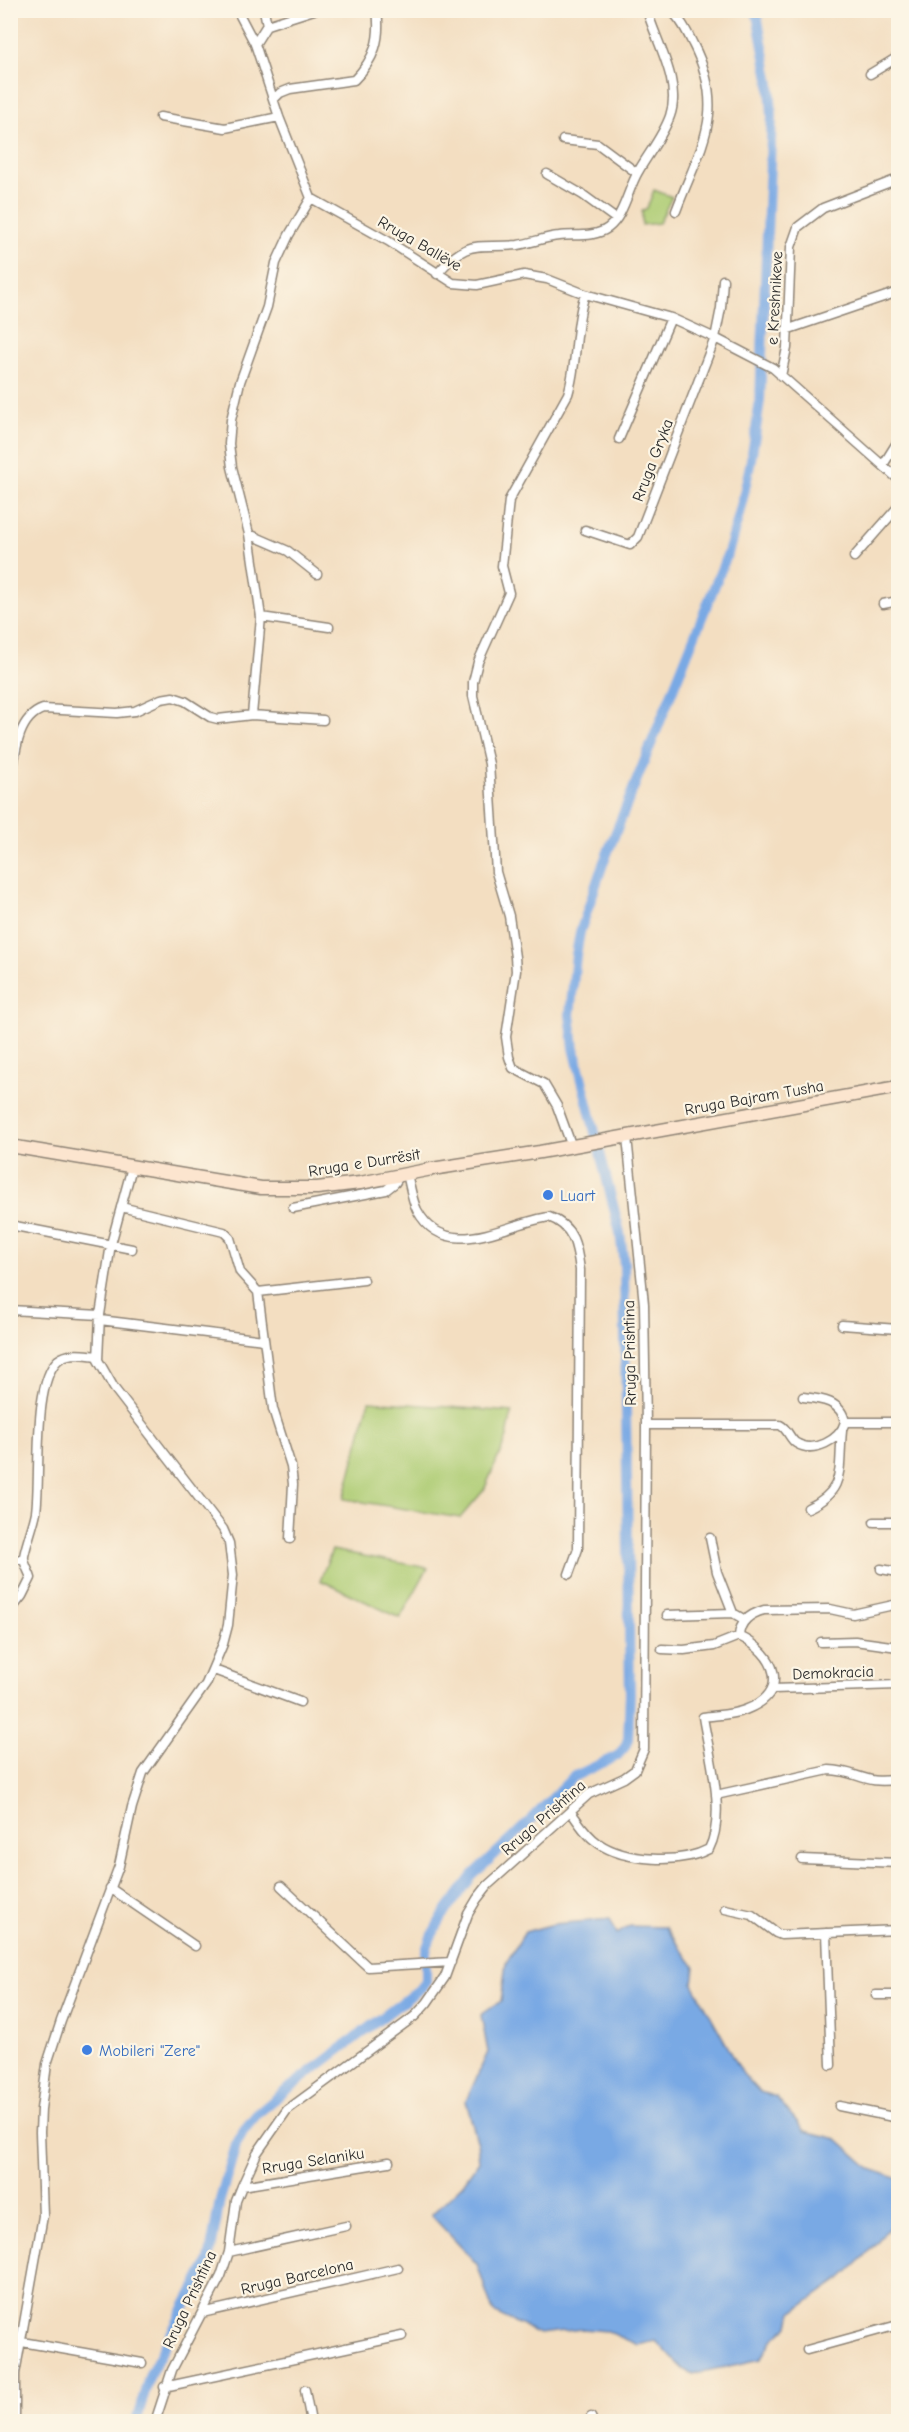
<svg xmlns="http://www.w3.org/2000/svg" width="909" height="2432" font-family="'Comic Neue',sans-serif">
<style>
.green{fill:#adcc73;stroke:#6c7c4f;stroke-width:1.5}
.water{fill:#79a9e4;stroke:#526a88;stroke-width:1.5}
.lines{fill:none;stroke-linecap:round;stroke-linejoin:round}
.canal{stroke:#79a9e4;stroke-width:10}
.minor-casing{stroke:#8f8476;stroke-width:11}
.secondary-casing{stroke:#8f8476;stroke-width:15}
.minor{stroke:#fff;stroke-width:8}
.secondary{stroke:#fce5cf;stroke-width:12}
.shop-dot{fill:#3f7fe0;stroke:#fcf5e5;stroke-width:2}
.labels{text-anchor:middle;stroke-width:4.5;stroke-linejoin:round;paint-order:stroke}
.street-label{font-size:16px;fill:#2b2b2b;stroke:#fcf5e5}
.shop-label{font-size:16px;fill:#366cbe;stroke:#fcf5e5;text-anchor:start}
</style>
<rect width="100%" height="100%" fill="#fcf5e5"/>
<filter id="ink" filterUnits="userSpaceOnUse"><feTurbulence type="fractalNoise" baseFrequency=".0167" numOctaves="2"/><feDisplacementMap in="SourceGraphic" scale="12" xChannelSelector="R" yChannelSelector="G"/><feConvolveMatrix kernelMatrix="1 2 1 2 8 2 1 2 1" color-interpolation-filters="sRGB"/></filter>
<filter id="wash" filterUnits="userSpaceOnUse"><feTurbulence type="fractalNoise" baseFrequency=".008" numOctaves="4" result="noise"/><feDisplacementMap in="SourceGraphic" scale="24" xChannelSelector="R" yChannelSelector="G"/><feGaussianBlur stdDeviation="1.35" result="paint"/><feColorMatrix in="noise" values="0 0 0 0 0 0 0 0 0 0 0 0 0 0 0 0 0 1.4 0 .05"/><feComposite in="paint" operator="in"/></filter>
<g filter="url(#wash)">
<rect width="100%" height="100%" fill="#f3dec1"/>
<path class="green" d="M654,190L672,197L659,223L642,225V211L647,208Z
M369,1401L512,1412L507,1437L484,1490L460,1518L344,1499Z
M332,1550L428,1568L400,1618L320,1580Z"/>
<path class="water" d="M610,1919L617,1934L630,1926L665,1927L695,1967L693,1984L743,2074L760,2092L776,2097L805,2131L837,2139L871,2169L898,2179V2217L864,2257L843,2277L792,2313L789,2325L772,2341L761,2359L692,2374C681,2372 667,2349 655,2341L638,2345L607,2331L582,2329L539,2334L493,2312L477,2264L431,2215L463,2184L479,2161L477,2141L466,2101L488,2052L481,2015L501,2001L506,1963L525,1932L554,1924Z"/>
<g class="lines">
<path class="canal" d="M136,2422L150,2374L209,2261L220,2200L236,2145L244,2130L257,2114L280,2095L421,1988L426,1982V1950L431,1937L442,1917L472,1876L531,1820L573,1777L617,1756L625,1747L628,1739L630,1694L624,1264L620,1233L574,1048L570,1015L576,955L580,932L603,864L729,550C744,501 754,451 760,400L772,116L770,84L756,10"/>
</g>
</g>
<g filter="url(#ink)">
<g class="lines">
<defs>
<path id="minor" d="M237,10L255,44L279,117L311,198L388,241L453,283L477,285L524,275L547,279L585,294L671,318L715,338L773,368L898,479
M670,10C681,19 687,32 693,44C728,112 700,147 676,211
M267,25L314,10
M255,44L267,25L264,10
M870,74L898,57
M274,99L280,93L290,89L354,80C375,59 381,39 377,10
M160,117L225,128L279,117
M563,140L598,144L637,173
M547,174L583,195L616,219
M437,274C469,237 476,249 518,245C532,243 545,237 559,236C575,234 594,238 608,228C624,216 628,189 638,172C648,154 663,136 670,116C682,83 656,42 647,10
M786,330L898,292
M781,376L787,348L791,247L798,227L823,208L898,179
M619,439L671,318
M883,465L898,441
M585,530L630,545L638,537L715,338L721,308L723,280
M249,534L288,551L317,574
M854,557L898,507
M883,604L898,601
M261,617L329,627
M252,715L261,617L249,534L232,467L229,444L231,420L240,382L267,307L276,263L289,235L311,198
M10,788C15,762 14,719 43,709L117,713L135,711L161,699L173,697L185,701L210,717L218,719L252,715L323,720
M572,1147L557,1106L544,1084L513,1068L509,1057L506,1037L516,971L515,957L509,916L496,872L489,764L473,696V682L478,662L509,593L502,566L509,500L568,394C578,362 574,327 585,294
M407,1174C410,1185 412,1200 417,1210C446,1264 506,1223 549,1217C574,1226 577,1246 580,1270L578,1549L569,1574
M121,1207L224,1232L230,1238L240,1272L258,1292L273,1409L291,1466L293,1484L290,1539
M293,1208L386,1190L395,1183L400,1175
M10,1225L132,1249
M258,1292L364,1280
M10,1310L100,1315
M100,1320L264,1340
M842,1325L898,1329
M845,1422H898
M646,1425H780C788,1429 789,1438 796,1443C814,1454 840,1440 845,1422C841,1401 822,1399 803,1397
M808,1508C847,1490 838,1469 842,1431
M874,1522H898
M710,1538L717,1572L733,1613
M10,1560L24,1559
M881,1569L898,1572
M10,1611L22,1596L31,1578C29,1571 23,1563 24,1556C27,1541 33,1527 36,1512C41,1476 32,1384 58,1360C69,1351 85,1355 98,1356
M667,1615L733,1613L745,1620
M739,1636C740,1621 750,1614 764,1610L830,1609L853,1614L898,1604
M821,1642L855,1641L898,1647
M214,1670L300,1702
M773,1689L898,1685
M716,1795L829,1770C859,1771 865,1786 898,1779
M571,1812C579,1823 586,1835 598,1843C625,1862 681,1864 709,1849C727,1814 709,1755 703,1717C716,1715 732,1715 745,1710C792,1693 776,1653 739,1636L714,1646L684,1650L662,1649
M802,1859L898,1863
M281,1886L368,1967L451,1962
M110,1888L195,1946
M725,1909L752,1915L776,1933L781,1935L898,1930
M826,1933L831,2065
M876,1995H898
M839,2106L898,2118
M242,2186L389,2162
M229,2252L346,2226
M202,2313L398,2268
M22,2342L142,2363
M807,2350L898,2325
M164,2387L402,2336
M305,2390L311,2422
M591,2417L593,2422
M15,2422V2374L43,2216L40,2132L41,2109L47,2064L61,2021L119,1866L132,1807L143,1773L206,1684L223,1644L228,1625L233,1575L229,1543L223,1529L114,1388L98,1360L100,1315L111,1244L132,1167
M155,2422L172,2370L221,2276L229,2252L236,2201L242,2186L257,2153L287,2110L415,2016L427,2003L445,1977L468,1914L477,1899L488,1885L589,1794L624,1778L635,1770L644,1749L646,1425L644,1304L627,1137"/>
<path id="secondary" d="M10,1146L261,1188H317L360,1183L432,1169L540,1152L898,1087"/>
</defs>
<use href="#minor" class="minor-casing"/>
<use href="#secondary" class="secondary-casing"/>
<use href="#minor" class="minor"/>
<use href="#secondary" class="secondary"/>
</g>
</g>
<g class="shop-dot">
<circle cx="548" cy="1195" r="6"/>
<circle cx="87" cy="2050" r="6"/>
</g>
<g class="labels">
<g class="street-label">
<text transform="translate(420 243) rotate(30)" y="6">Rruga Ballëve</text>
<text transform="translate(774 298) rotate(-87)" y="6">e Kreshnikeve</text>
<text transform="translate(652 460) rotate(-69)" y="6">Rruga Gryka</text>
<text transform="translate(754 1097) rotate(-10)" y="6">Rruga Bajram Tusha</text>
<text transform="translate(364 1162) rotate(-9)" y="6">Rruga e Durrësit</text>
<text transform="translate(629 1353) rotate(-91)" y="6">Rruga Prishtina</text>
<text transform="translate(833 1672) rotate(-2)" y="6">Demokracia</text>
<text transform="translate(543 1817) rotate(-41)" y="6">Rruga Prishtina</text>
<text transform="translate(313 2160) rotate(-9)" y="6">Rruga Selaniku</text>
<text transform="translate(297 2276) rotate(-13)" y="6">Rruga Barcelona</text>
<text transform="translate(189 2299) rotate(-65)" y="6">Rruga Prishtina</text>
</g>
<g class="shop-label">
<text x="560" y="1201">Luart</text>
<text x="99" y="2056">Mobileri "Zere"</text>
</g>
</g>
<rect width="909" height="2432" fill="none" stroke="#fcf5e5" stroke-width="36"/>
</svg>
